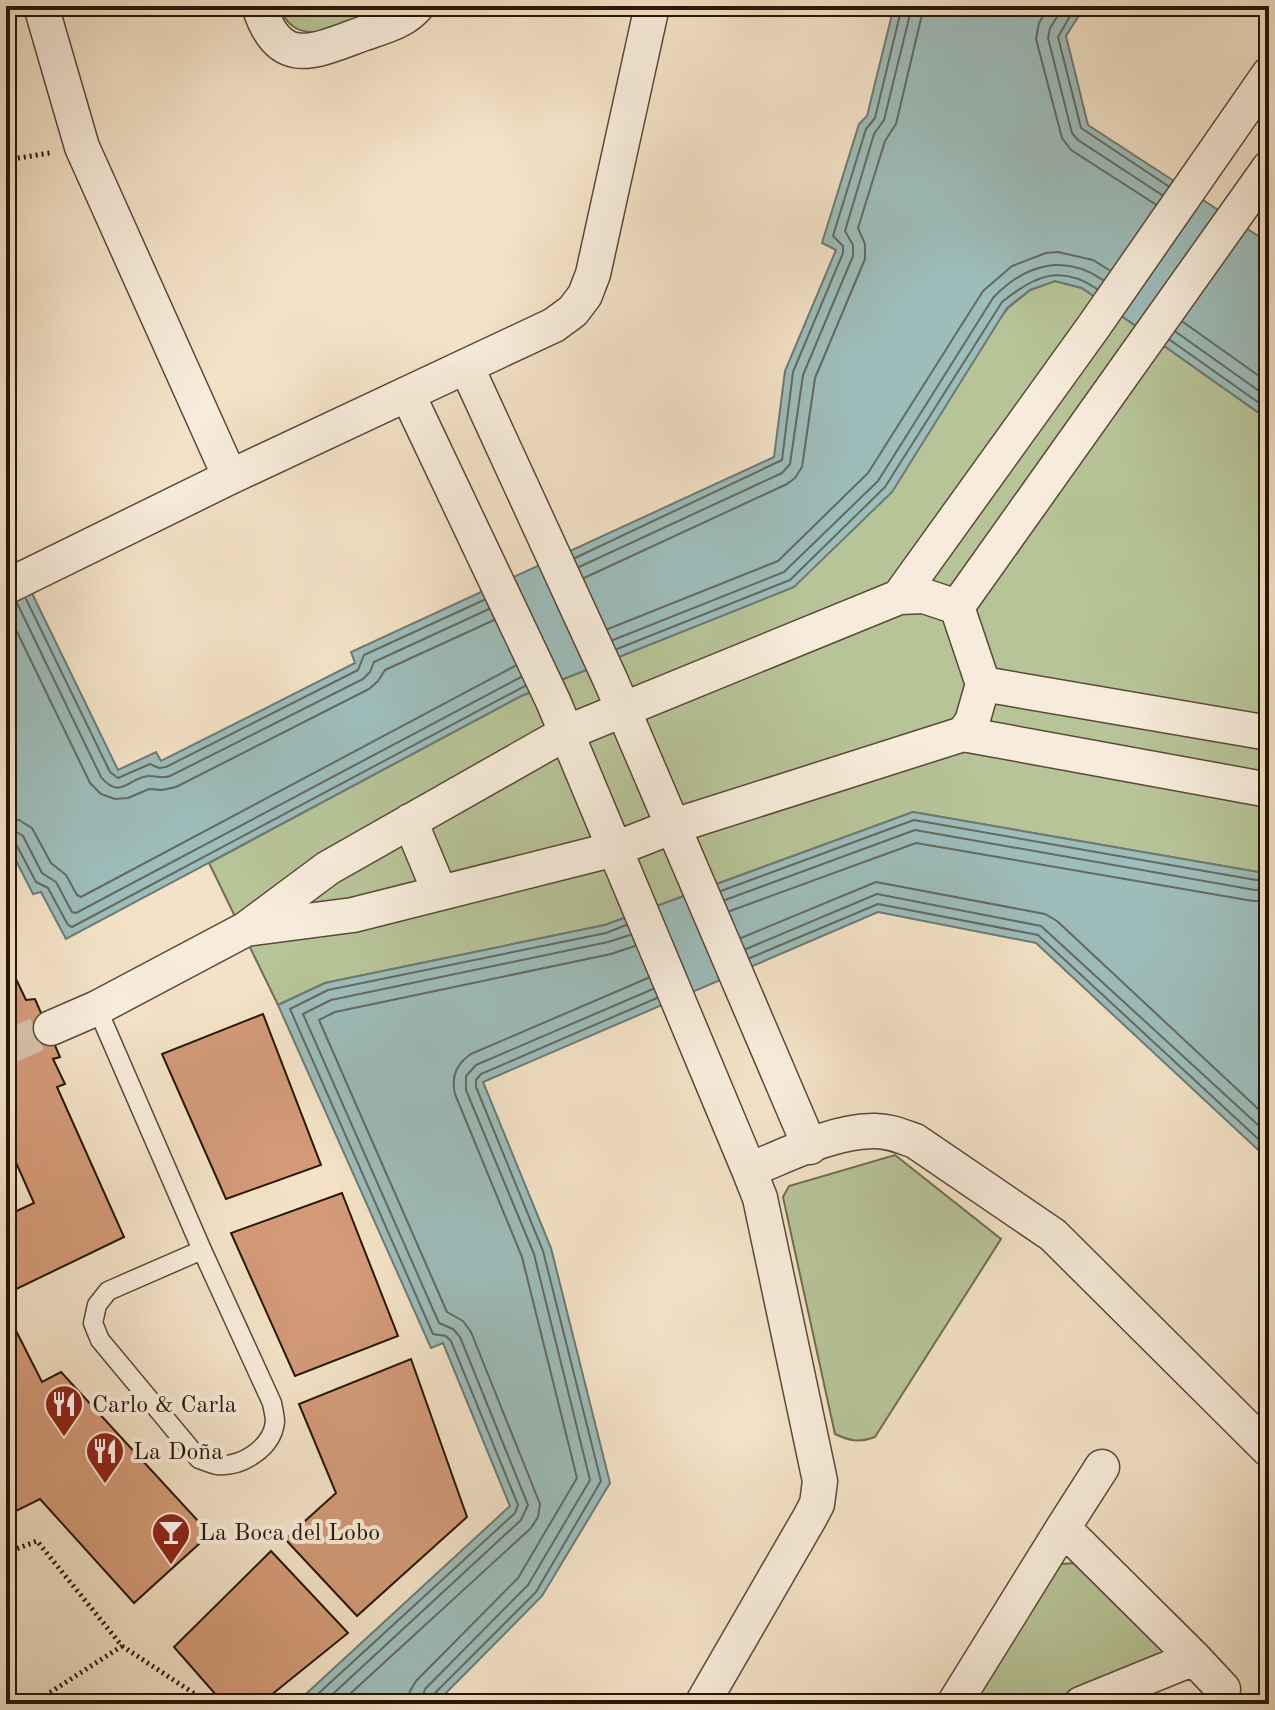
<svg xmlns="http://www.w3.org/2000/svg" width="1275" height="1710" font-family="'Old Standard TT',serif">
<style>
.green{fill:#b7c498;stroke:#6f6d50;stroke-width:2}
.water{fill:#9dbdbb;stroke:#6e7a73;stroke-width:2}
.lines{fill:none;stroke-linecap:round;stroke-linejoin:round}
.shore{stroke:#626a61;stroke-width:2}
.building{fill:#d29a77;stroke:#271607;stroke-width:2}
.street-tunnel{stroke:#d4c3aa;stroke-width:34;stroke-dasharray:34 17;stroke-linecap:butt}
.lane-casing{stroke:#5a4937;stroke-width:21}
.street-casing{stroke:#5a4937;stroke-width:37}
.path{stroke:#271607;stroke-width:5;stroke-dasharray:2 4;stroke-linecap:butt}
.lane{stroke:#f7ecdb;stroke-width:18}
.street{stroke:#f7ecdb;stroke-width:34}
.labels{text-anchor:middle;stroke-width:8;stroke-linejoin:round;paint-order:stroke}
.poi-label{font-size:24px;fill:#271607;stroke:#f7ecdb;text-anchor:start}
</style>
<rect width="100%" height="100%" fill="#f3e2c7"/>
<filter id="stains"><feTurbulence type="fractalNoise" baseFrequency=".0025" numOctaves="4"/><feColorMatrix values="0 0 0 0 .2 0 0 0 0 .09 0 0 0 0 .02 0 0 0 .5 -.17"/></filter>
<radialGradient id="worn" r=".72"><stop offset=".6" stop-color="#630" stop-opacity="0"/><stop offset="1" stop-color="#630" stop-opacity=".3"/></radialGradient>
<path class="green" d="M279,6H381C348,20 298,57 279,6Z
M1055,281L1082,288L1269,420V871L1258,872L913,812L605,925L325,983L278,1005L209,863L521,696L794,587L1008,308L1030,290Z
M895,1155L1001,1239L875,1437C859,1443 850,1441 835,1434L783,1197L789,1186Z
M1077,1563L1162,1645L1163,1651L1155,1662L1048,1704H972L1060,1564Z"/>
<path class="water" d="M894,6H1085L1066,36L1088,125L1269,243V420L1082,288L1055,281L1030,290L1007,308L892,492L794,587L521,696L66,939L41,892L33,894L6,841V540L118,770L156,752L161,761L355,663L351,652L774,457L785,371L836,250L822,243L859,124L867,116Z
M913,812L1258,872L1269,871V1160L1036,943L878,912L483,1082L551,1248L610,1483L542,1596L435,1704H295L510,1506L443,1343L431,1348L278,1005L325,983L605,925Z"/>
<g class="lines">
<path class="shore" d="M1049,6L1039,23L1036,39L1062,138L1071,150L1155,204
M1064,6L1050,28L1048,38L1072,133L1078,140L1162,195
M1076,6L1058,37L1081,128L1168,186
M1183,322L1269,383
M1176,332L1269,398
M1170,340L1269,410
M575,558L782,460L793,372L843,253V246L833,236L866,129L875,118L902,6
M579,567L782,473L790,464L803,375L853,256V245L845,231L874,134L884,120L912,6
M584,578L787,484L795,478L802,467L815,378L865,259V244L858,228L885,141L896,124L924,6
M26,599L110,772L118,778L150,764L159,768L166,767L358,670L364,655L484,600
M17,603L101,777C121,802 131,775 150,776C158,776 161,779 170,776L363,679L370,672L374,662L489,609
M6,609L90,783L101,794L115,799L128,798L149,789L162,790L176,787L369,689L378,681L385,670L494,620
M608,629L778,561L868,473L983,291L1012,266L1046,253L1058,252L1093,260L1109,270
M613,640L784,572L878,481L993,298C1024,265 1063,253 1103,280
M617,649L790,580L885,487L1002,302C1033,277 1060,263 1097,289
M6,818L19,820L32,828L51,863L66,875L77,895L81,897L515,666
M6,830L15,831L23,836L42,873L56,882L72,912L76,913L521,677
M6,840L16,844L36,882L48,888L68,925L72,927L525,686
M721,891L914,820L1256,880L1269,879
M725,900L915,830L1255,890L1269,889
M730,911L916,843L1253,901H1269
M741,938L876,882L1045,914L1057,921L1269,1119
M746,949L877,894L1041,926L1269,1135
M750,958L878,904L1038,935L1269,1149
M307,1704L515,1513L518,1505L451,1341L446,1336L433,1334L290,1009L328,990L606,933L626,925
M322,1704L521,1520L528,1505L460,1337L453,1329L439,1323L303,1014L331,1000L608,942L630,935
M339,1704L531,1528L538,1517L540,1504L471,1332L463,1321L447,1312L319,1020L335,1012L611,954L635,946
M408,1704L410,1691L416,1681L518,1578L577,1478L522,1257L455,1094C451,1077 456,1064 471,1054L648,978
M420,1704L425,1689L528,1585L590,1480L534,1254L466,1090V1076L476,1065L653,989
M430,1704L433,1695L536,1592L601,1481L543,1251L476,1087V1080L481,1074L657,998"/>
</g>
<path class="building" d="M6,966L13,981L16,979L26,1000L35,999L60,1057L53,1059L65,1084L57,1087L124,1237L6,1294V1216L34,1203L6,1140Z
M263,1014L321,1165L226,1199L162,1054Z
M342,1193L398,1336L295,1376L231,1233Z
M9,1317L42,1382L61,1372L210,1534L134,1603L40,1499L6,1516V1318Z
M411,1359L467,1517L357,1616L285,1539L336,1493L299,1404Z
M271,1551L348,1633L260,1704H224L174,1647Z"/>
<g class="lines">
<path class="street-tunnel" d="M6,1048L51,1028"/>
<defs>
<path id="lane" d="M97,1008L202,1250L272,1403C273,1409 275,1416 275,1422C272,1448 242,1467 217,1465C211,1464 205,1461 199,1459L100,1340L93,1323L97,1305L108,1291L202,1250"/>
<path id="street" d="M41,6L82,147L230,477
M259,6C279,70 313,52 362,34C381,27 404,22 417,6
M467,368L610,679L810,1147
M408,395L553,701L749,1170L760,1198L820,1481L817,1504L809,1519L702,1704
M6,587L230,477L554,325L573,311L585,295L593,274L652,6
M899,597L1094,326L1269,74
M957,607L1269,168
M957,607L983,684L972,722L963,734
M983,684L1269,733
M410,821L440,893
M246,929L353,915L615,849L674,826L963,734L1269,790
M51,1028L97,1008L246,929L328,868L566,733L899,597L924,596L957,607
M749,1170C788,1155 830,1132 872,1131C887,1130 901,1136 915,1141L1053,1235L1269,1450
M1063,1528L1102,1467
M1194,1658L1223,1689
M954,1704L1063,1528L1194,1658L1081,1704"/>
</defs>
<use href="#lane" class="lane-casing"/>
<use href="#street" class="street-casing"/>
<path class="path" d="M6,160L50,153
M6,1553L37,1541L122,1646L40,1699L17,1704
M122,1646L210,1704"/>
<use href="#lane" class="lane"/>
<use href="#street" class="street"/>
</g>
<defs>
<symbol id="restaurant-pin" viewBox="-11 -11 22 30"><path d="M0 17L-7.5 6A9.5 9.5 0 1 1 7.5 6Z" fill="#8f2418" stroke="#f7ecdb"/><path d="M-5-6h1v4h1v-4h1v4h1v-4h1v5L-1.5 .5V6h-2V.5L-5-1ZM5-6V6H3V1.5H1.5Q1.5-4 5-6Z" fill="#fff"/></symbol>
<symbol id="bar-pin" viewBox="-11 -11 22 30"><path d="M0 17L-7.5 6A9.5 9.5 0 1 1 7.5 6Z" fill="#8f2418" stroke="#f7ecdb"/><path d="M-6-5H6L.8 .8V4.5H3.5V6h-7V4.5H-.8V.8Z" fill="#fff"/></symbol>
</defs>
<g fill-rule="evenodd">
<use href="#restaurant-pin" x="42" y="1382" width="44" height="60"/>
<use href="#restaurant-pin" x="83" y="1429" width="44" height="60"/>
<use href="#bar-pin" x="149" y="1510" width="44" height="60"/>
</g>
<g class="labels">
<g class="poi-label">
<text x="92" y="1412">Carlo &amp; Carla</text>
<text x="133" y="1459">La Doña</text>
<text x="199" y="1540">La Boca del Lobo</text>
</g>
</g>
<rect width="1275" height="1710" fill="none" stroke="#f3e2c7" stroke-width="32"/>
<rect x="8" y="8" width="1259" height="1694" fill="none" stroke="#271607" stroke-width="4"/>
<rect x="16" y="16" width="1243" height="1678" fill="none" stroke="#271607" stroke-width="2"/>
<rect width="100%" height="100%" filter="url(#stains)"/>
<rect width="100%" height="100%" fill="url(#worn)"/>
</svg>
